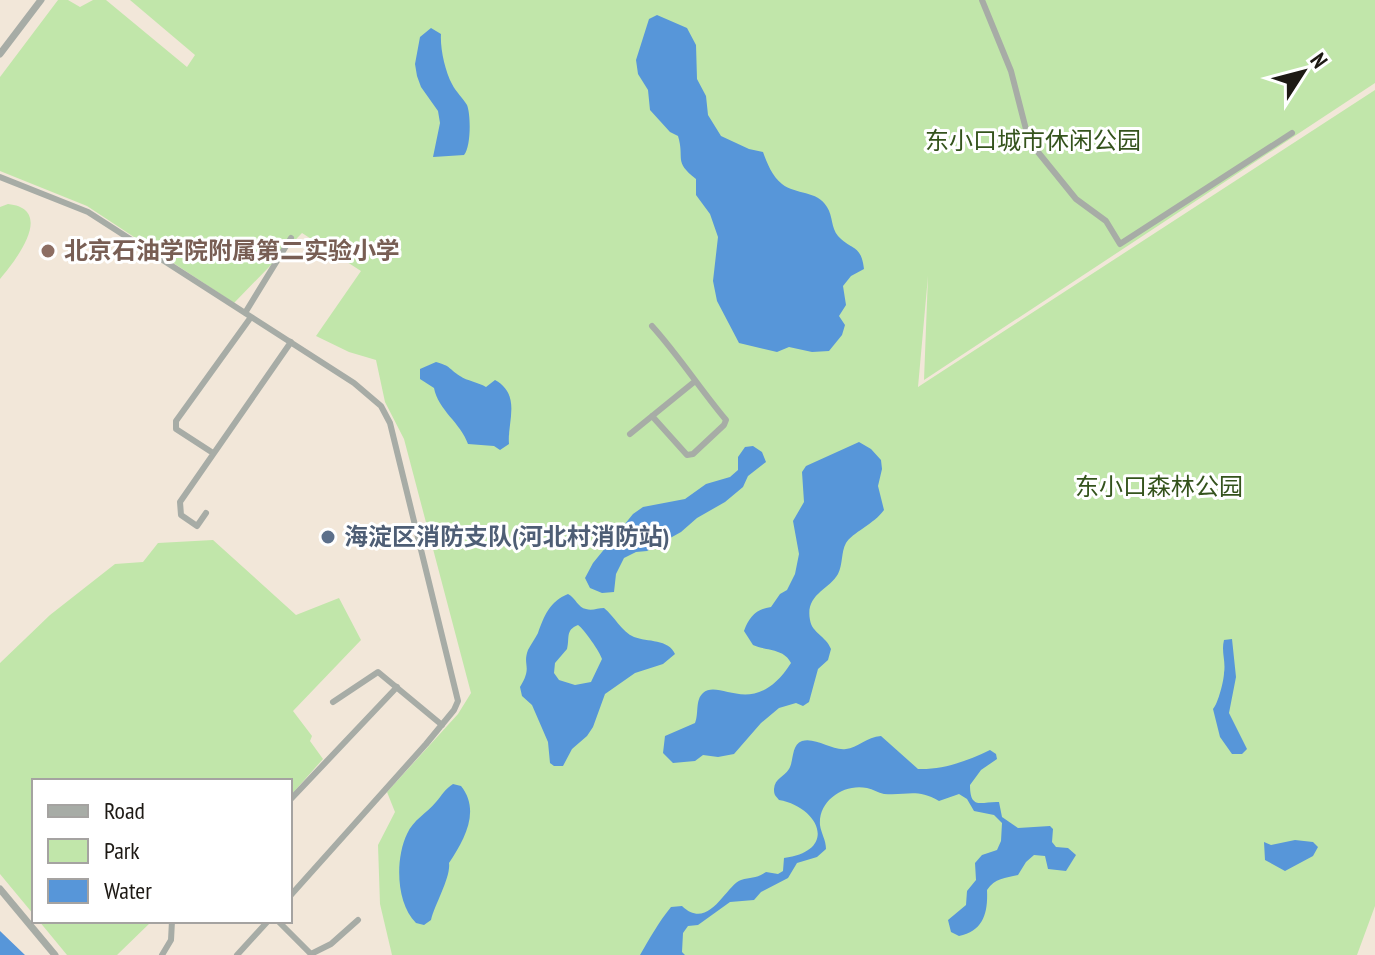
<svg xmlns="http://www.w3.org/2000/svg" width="1375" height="955" font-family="'PT Sans Narrow','Noto Sans SC',sans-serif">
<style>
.green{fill:#c1e6aa}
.water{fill:#5796d9;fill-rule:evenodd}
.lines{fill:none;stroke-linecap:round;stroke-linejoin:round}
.minor{stroke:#a7aca6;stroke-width:6}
.tertiary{stroke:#a7aca6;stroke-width:7}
.education-dot{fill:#8d6e63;stroke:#fff;stroke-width:3}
.service-dot{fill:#5c6f8a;stroke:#fff;stroke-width:3}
.labels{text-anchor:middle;stroke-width:6;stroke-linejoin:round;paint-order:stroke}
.park-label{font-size:24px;fill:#34531c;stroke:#fff}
.education-label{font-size:24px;font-weight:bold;fill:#785e54;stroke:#fff;text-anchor:start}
.service-label{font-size:24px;font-weight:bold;fill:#4e5e75;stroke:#fff;text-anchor:start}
</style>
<rect width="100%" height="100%" fill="#f2e7d9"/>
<path class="green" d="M58,0H68L80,7L93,0H106L187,67L195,55L130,0H1375V83L924,380L928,276L918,387L1375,90V906L1357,955H392L380,904L378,845L395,812L387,792L458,714L471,693L404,439L385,402L376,360L349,352L316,336L361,271L302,233L234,303L87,206L0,171V77Z
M8,204C55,209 17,259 0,279V207Z
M213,540L296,615L339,598L361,640L293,711L312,736L310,741L323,759L291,795L290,781H34V915L0,874V663L50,615L115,564L143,562L158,543Z
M39,921H152L117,955H67Z"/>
<path class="water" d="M657,15L687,28L696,45L697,79L706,96L708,115L721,136L749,149L763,152C767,163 772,176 782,184C796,195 817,190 827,207C833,216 831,228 838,236C852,251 861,244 864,269L851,276L843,286L846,305L839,316L845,325L842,335L829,351L812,352L789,347L777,352L739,343L717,301L713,281L718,237L710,214L696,195V179C673,161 685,159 678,136L670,132L650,110L648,90L638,74L636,60L649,19Z
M431,28L441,34C440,48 445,71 452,84C456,92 463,98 467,105C471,115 471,147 464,155L433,157L440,123L438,111L421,87L417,76L415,64L420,37Z
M436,362C451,366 449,369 460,376C467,381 478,382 486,387L495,380C522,395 507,422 509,444L500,450L494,446L468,444C461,423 438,410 434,388L420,379V369Z
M859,442L871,449L881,460L882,469L878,486L884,510C874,524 852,533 846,543C841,552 843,564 838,574C829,590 805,594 810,620C812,633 826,636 831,649L828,660L818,669L809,702L803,706L796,703L779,708L761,723L734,754L718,757L703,755L695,761L673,763L663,753L665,736L695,723C699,714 695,700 703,693C720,678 754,721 791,663C784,648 766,651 753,645L744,631C749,617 756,609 771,607L780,594L787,590L795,574L799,554L793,521L804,502L802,472L806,466Z
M753,446L762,452L766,462L748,476L743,487L725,502L697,518L681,532L647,551L636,552L624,558L616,574L614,592L602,593L590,588L585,578L593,563L633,514L643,507L685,499L706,484L730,477L738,470V457L745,447Z
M568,594C576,598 578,608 586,609C592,611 598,608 604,608C614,616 622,632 634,637C647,642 669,639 675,654L663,664L635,673L605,694L593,727L587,736L572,749L563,766H554L550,763L548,742L532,705L522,696L520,687C533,666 522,666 528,650C531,644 535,639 538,633C544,616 550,601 568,594ZM578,625C584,629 600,652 602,659L591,682L575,685L559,680L554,673L555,663L567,649C570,638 565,630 578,625Z
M1232,639L1236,677L1229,713L1247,749L1242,754H1232L1220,737L1213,709C1218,704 1224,680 1224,673C1226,661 1221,652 1224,640Z
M881,736L918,769C942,770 968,761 990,750L996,754L997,759L981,770L970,785C970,811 982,801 999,802L1002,817L1018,828L1050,826L1053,829L1052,842L1056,847L1068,848L1076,855L1066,871L1048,869L1045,856L1034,855L1026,862L1018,875C1005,878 995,878 987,890C988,912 984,931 959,936L951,932L948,920L966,905L967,891L976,880L975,863L982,855L997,850L1001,841L1002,823L994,815L974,811L967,799L959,794L939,801C916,788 907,796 884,794C878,793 873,789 867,788C845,783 818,800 820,825C821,833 826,840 826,849L817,857L797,863L788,878L761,892L754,900L730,902L698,925L688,926L683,933L682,952L685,955H640C650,938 658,923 671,907L682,906C709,932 726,885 741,880C751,877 756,879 766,872L778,874L783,871L784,858C839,851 819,807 779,800C775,795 774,795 774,789C775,778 784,777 789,769C794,761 791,745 802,741C816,737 832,751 846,749C857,748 867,737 881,736Z
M453,784L461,786C481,811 464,840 449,863C451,877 435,904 431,920L424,925L416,923C396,903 395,859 407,834C413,820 427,813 436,802C442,795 445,789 453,784Z
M1295,840L1313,842L1318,847L1313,856L1285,871L1265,860L1264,842L1271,845Z
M0,931L25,955H0Z"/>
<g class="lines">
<path class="minor" d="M982,0L1011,71L1029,141L1076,199L1106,221L1120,244L1292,133
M0,177L88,212L354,383L381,406L390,423L458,701L454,710L426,744L290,896
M245,313L291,238
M652,416L687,455L693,454L724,425L726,420C700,389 679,356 652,326
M630,434L694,382
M213,453L176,429V421L251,317
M206,513L197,526L181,515L180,502L291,342
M333,702L378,672L442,725
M290,800L397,687
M278,921L311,954L331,944L358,920
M162,955L171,940L172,921
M237,955L268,921"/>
<path class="tertiary" d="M0,54L41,0
M0,889L55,955"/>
</g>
<circle class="education-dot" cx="48" cy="251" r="8"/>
<circle class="service-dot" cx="328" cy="537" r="8"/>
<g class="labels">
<g class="park-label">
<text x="1033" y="149">东小口城市休闲公园</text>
<text x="1159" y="495">东小口森林公园</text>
</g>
<g class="education-label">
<text x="64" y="259">北京石油学院附属第二实验小学</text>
</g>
<g class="service-label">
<text x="344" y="545">海淀区消防支队(河北村消防站)</text>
</g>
</g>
<rect x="32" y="779" width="260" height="144" fill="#ffffff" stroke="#a5a3a1" stroke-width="2"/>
<rect x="48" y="805" width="40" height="12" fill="#a7aca6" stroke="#a5a3a1" stroke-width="2"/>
<text x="104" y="819" font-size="24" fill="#1d1914">Road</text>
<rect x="48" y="839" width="40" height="24" fill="#c1e6aa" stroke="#a5a3a1" stroke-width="2"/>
<text x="104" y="859" font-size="24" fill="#1d1914">Park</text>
<rect x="48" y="879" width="40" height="24" fill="#5796d9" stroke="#a5a3a1" stroke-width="2"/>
<text x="104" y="899" font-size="24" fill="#1d1914">Water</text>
<g transform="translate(1303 72) rotate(54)" stroke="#ffffff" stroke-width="6" paint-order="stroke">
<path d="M0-6L14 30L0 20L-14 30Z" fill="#1d1914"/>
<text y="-12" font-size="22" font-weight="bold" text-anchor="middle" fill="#1d1914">N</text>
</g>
</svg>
